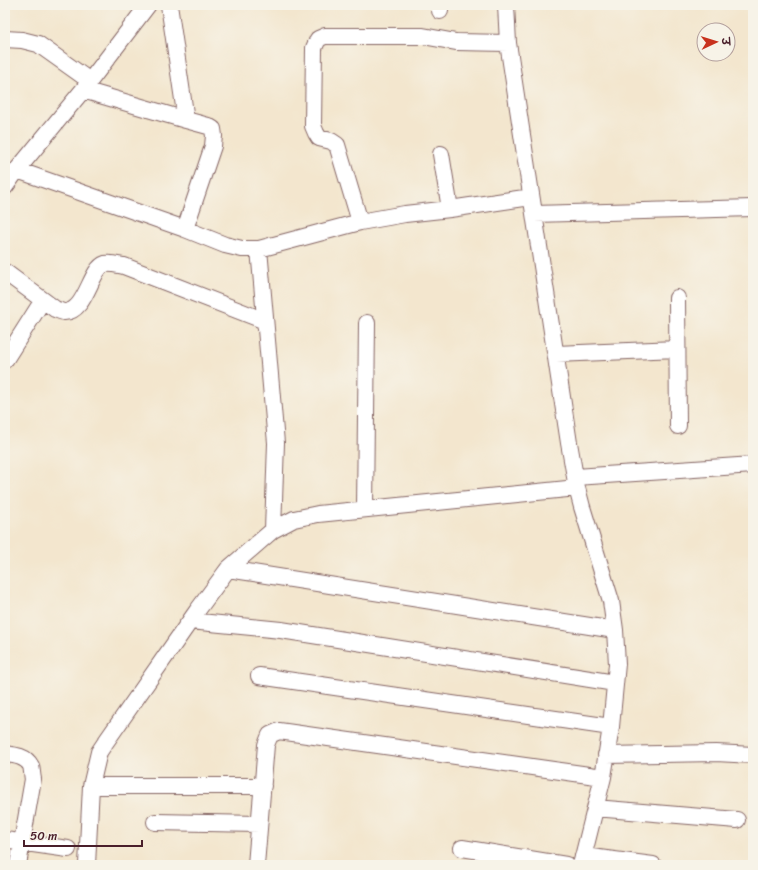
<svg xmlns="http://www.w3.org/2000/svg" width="758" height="870" font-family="Sriracha,'Playpen Sans Deva',sans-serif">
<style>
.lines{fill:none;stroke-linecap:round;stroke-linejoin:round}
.minor-casing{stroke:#856564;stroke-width:18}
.minor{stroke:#fff;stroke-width:16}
</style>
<rect width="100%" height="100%" fill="#f7f3e8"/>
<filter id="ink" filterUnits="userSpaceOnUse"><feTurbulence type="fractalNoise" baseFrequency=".025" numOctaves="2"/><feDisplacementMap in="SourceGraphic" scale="8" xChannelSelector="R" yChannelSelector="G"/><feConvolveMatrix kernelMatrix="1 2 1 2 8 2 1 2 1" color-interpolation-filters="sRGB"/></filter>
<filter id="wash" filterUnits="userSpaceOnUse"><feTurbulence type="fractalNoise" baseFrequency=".012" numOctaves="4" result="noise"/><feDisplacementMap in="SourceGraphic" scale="16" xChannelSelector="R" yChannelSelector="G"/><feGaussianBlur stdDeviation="0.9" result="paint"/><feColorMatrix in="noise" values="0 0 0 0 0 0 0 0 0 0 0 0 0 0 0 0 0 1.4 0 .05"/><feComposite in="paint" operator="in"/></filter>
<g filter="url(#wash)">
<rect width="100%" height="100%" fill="#f3e6ce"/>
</g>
<g filter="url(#ink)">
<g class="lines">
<defs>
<path id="minor" d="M169,5L186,120L208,126L213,129L214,136L213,146L185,229
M440,5V11
M506,5L508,43L569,443L577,488L582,507L611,601L615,630L617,664L611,727L603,777L581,865
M5,39L22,40L38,44L90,81
M83,90L186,120
M441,154L450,209
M17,170L185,229L225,245L242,249H259L360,222L405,214L450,209L531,197
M5,187L17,170L83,90L148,5
M534,214L753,208
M360,222L337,145L331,141L319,138L316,133L313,126L314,48L318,39L325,36H423L456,42L508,43
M259,249L276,443L273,530
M5,272L55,309C58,310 62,312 64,312C86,313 90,269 105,264C111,263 118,265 124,266L265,321
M677,298L678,426
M556,354L677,349
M5,360L43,300
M576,477L753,465
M365,509L367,323
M228,569L615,630
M190,621L281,630L615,683
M259,676L611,727
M5,754C14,755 26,756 31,766C32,769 32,775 33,779L18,865
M606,755L716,753L753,755
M91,786H263
M595,808L737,820
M155,822L259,824
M5,840L68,849
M462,848L566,865
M583,856L653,865
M87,865L91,786L99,752L105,743L197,611L228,569L273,530L294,519L318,514L577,488
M256,865L266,745L270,735L279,731L603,777"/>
</defs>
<use href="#minor" class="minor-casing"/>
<use href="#minor" class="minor"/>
</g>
</g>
<rect width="758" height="870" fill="none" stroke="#f7f3e8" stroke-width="20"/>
<g transform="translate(716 42) rotate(86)"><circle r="19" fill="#f7f3e8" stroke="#b29e9c"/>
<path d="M0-3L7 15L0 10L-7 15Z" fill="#c8321e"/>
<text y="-6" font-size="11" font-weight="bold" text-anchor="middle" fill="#4a1f2b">उ</text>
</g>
<path d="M24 840v6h118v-6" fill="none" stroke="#4a1f2b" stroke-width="2"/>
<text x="30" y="840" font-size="12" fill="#4a1f2b" stroke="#f7f3e8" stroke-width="3" paint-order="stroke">50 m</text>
</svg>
